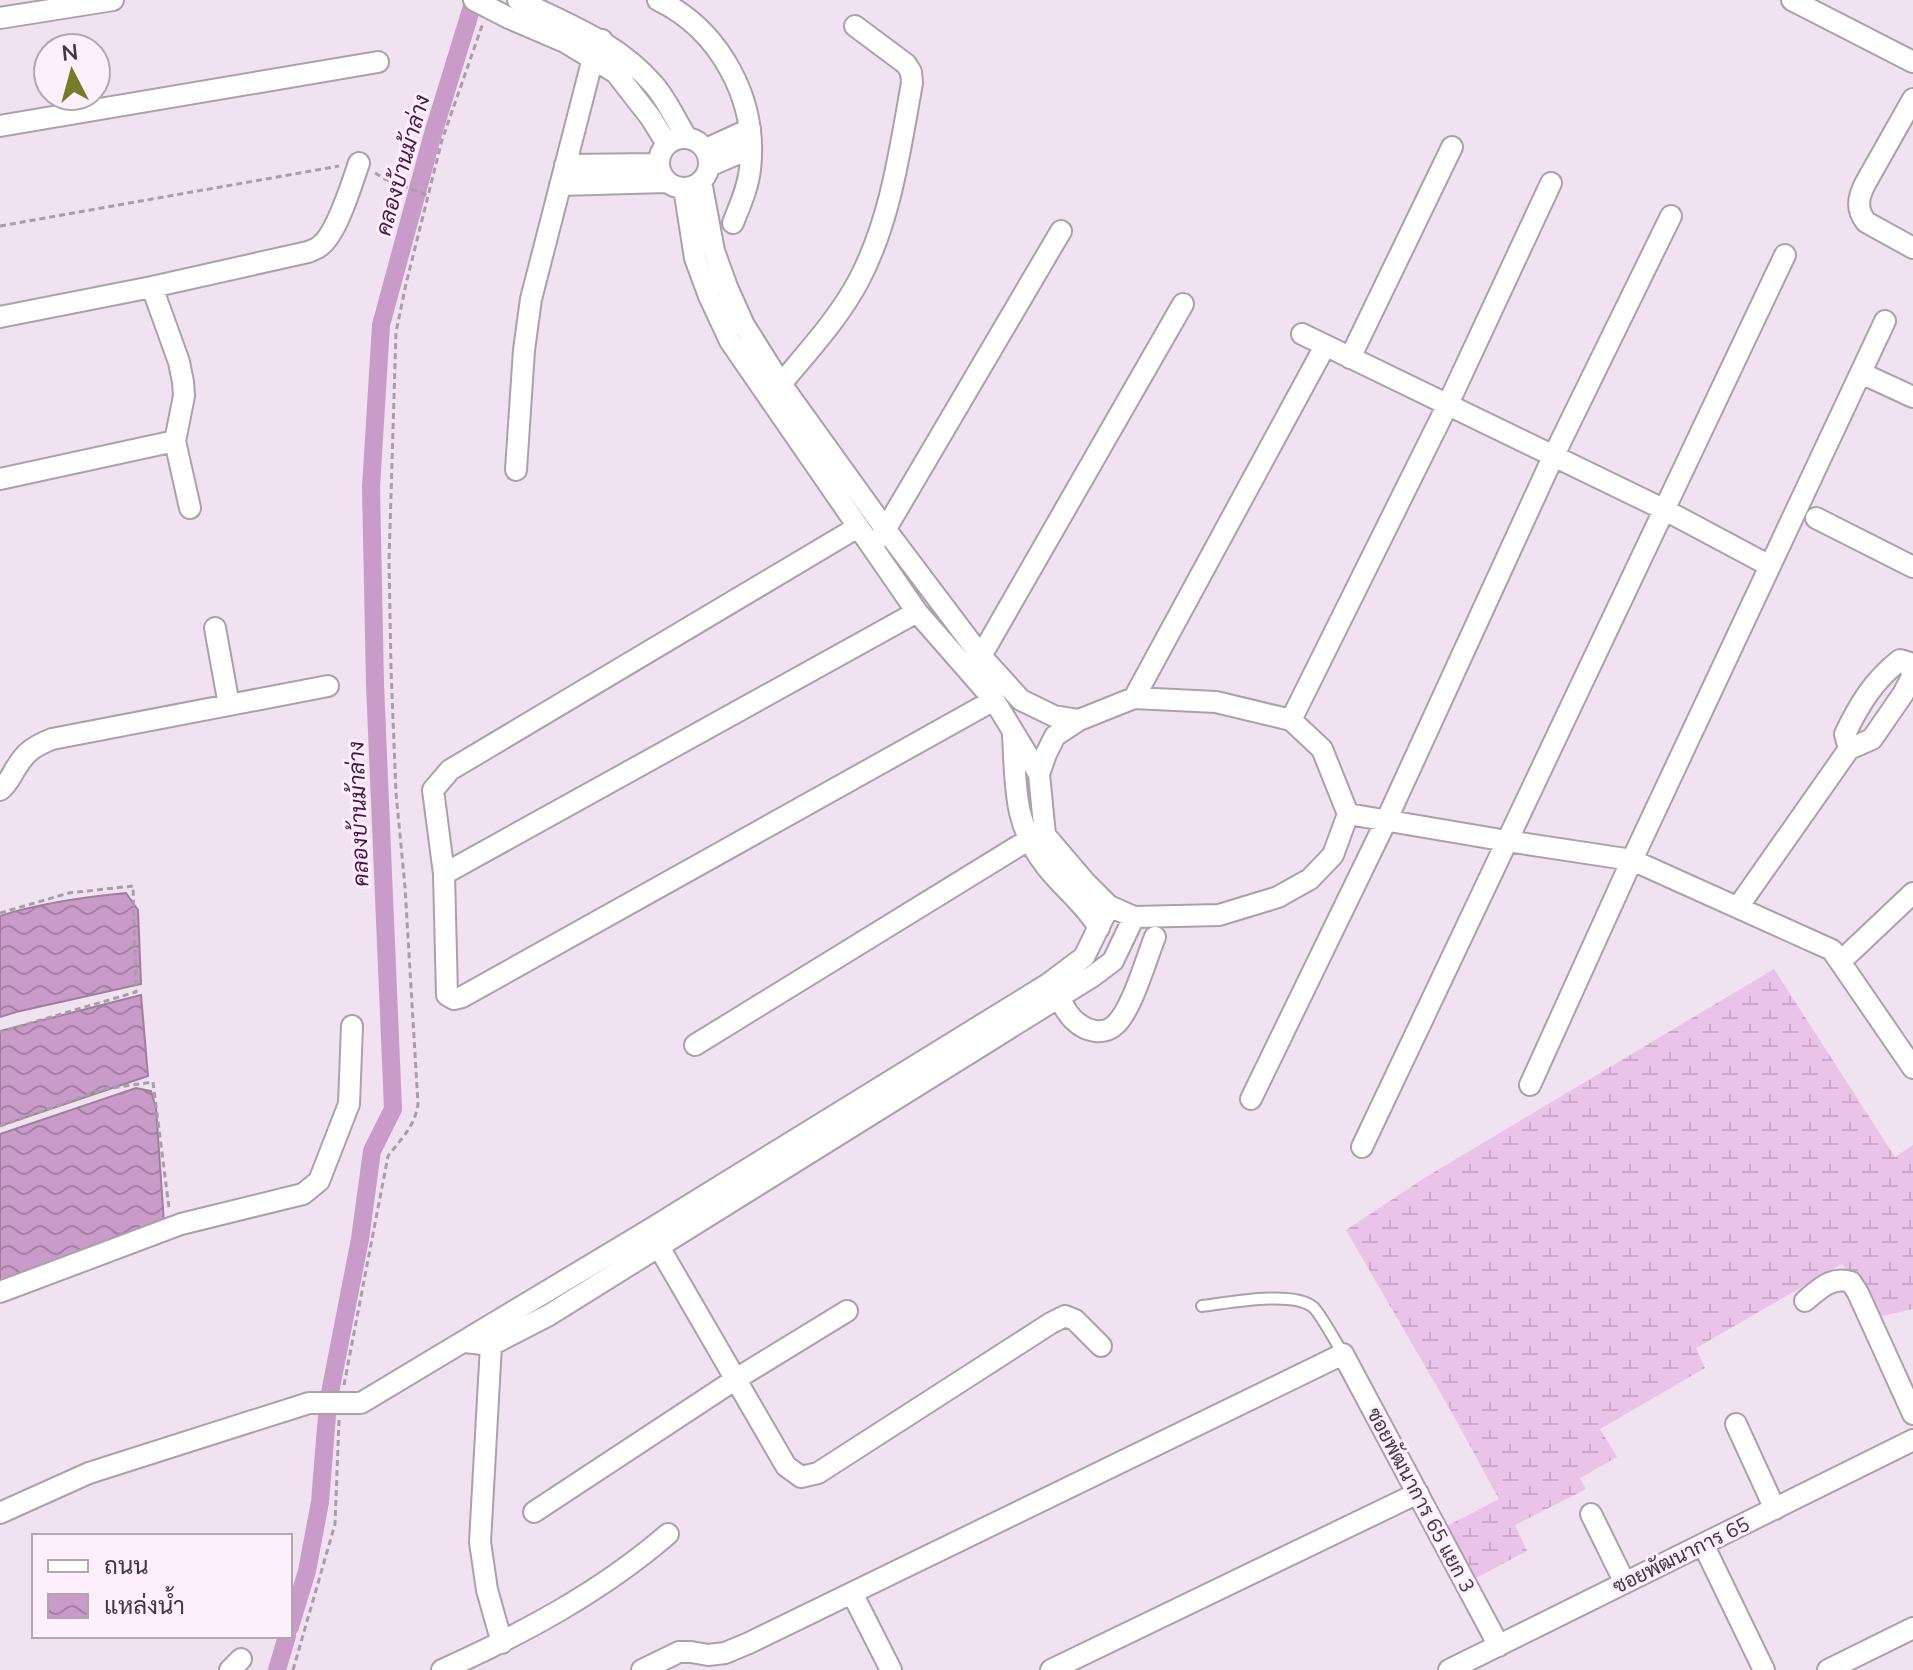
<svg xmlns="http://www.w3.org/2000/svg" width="1913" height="1670" font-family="'Nunito Sans',Sarabun,sans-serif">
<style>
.wetland{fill:url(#wetland-marsh)}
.water{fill:url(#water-waves);stroke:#a07e9f;stroke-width:2}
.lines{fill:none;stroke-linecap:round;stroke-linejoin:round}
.canal{stroke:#c99bc8;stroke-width:18}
.lane-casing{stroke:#ad9fac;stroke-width:14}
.street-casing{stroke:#ad9fac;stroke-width:24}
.path{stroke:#a89ea8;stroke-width:3;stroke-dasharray:6 4;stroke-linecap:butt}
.lane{stroke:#fff;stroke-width:10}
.street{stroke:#fff;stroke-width:20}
.labels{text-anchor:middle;stroke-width:6;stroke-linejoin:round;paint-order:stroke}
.street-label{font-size:20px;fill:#403a3f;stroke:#feeffd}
.water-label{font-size:22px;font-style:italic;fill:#4b144c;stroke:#feeffd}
</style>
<defs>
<pattern id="wetland-marsh" width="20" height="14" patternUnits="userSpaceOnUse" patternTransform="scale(2)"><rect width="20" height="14" fill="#eac3e9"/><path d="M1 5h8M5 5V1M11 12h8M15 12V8" fill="none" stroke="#caa8c9"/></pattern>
<pattern id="water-waves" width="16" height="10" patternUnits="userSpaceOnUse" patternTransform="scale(2)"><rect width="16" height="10" fill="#c99bc8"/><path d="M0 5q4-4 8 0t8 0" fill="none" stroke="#a57fa4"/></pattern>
</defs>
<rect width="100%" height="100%" fill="#f0e2f0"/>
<path class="wetland" d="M1774,969L1895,1157L1913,1145V1309L1882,1316L1842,1264L1696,1348L1705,1368L1600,1429L1617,1457L1580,1478L1586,1489L1515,1525L1527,1551L1472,1580L1447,1526L1499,1499L1451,1411L1346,1230L1426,1177Z"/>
<path class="water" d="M126,893L138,910L141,984L16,1012L0,1017V916C40,903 84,897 126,893Z
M141,995L148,1076L0,1126V1031Z
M136,1088L151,1091L156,1108L164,1223L0,1282V1134Z"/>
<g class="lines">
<path class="canal" d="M290,1627L307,1571L320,1502L328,1403L360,1239L372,1151L393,1109L375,684L371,487L381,325L432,137L474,0
M277,1670L287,1636"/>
<defs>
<path id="lane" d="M1202,1306C1227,1303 1293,1290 1313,1307C1320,1313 1337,1344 1343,1354"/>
<path id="street" d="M474,0L509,18L565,42L616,73L651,118L667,144
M518,0C567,24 617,42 654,85C667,100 676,121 687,138
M658,0C720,30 758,100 750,169C748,188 740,205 733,223
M1792,0L1913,62
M0,18L113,0
M1913,99L1865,184C1858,198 1856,209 1866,222L1913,248
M0,126L378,62
M659 163a25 25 0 1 1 50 0a25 25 0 1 1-50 0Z
M706,149L750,129
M565,165L658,164
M709,166L751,148
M701,181L714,251L727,287L744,325L781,384L886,530L981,656L1021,700L1054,716L1079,720
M560,185L666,182
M684,188L695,258L709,296L730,341L917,612L994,700L1039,774
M152,287L179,362L183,382L184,396L175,441L190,508
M0,317L152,287L308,252C312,250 317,249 320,246C337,234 352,183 359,163
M1302,334L1663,509L1770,566
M1350,358L1452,147
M1861,373L1913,397
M781,384C809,350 839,318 859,280C891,219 900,149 912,83L911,72L906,64L855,26
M516,470L524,350L531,299L593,58L602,40
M0,479L175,441
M1816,518L1913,567
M858,527L450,770L433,790L444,874L447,995L454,999L462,997L994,700
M881,537L1061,231
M215,628L229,705
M981,656L1183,304
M1134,698L1216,702L1291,720L1322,749L1348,814L1333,855L1310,879L1278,897L1219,915L1134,917L1109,906L1085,882L1045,835L1039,774L1046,754L1055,736L1079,720Z
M1134,698L1325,346
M1291,720L1447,406L1551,183
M1013,735C1016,786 1013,824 1046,866C1063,888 1085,904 1099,928
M0,790C8,784 11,776 16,768C26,751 35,746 52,739L328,686
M1348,814L1507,841L1632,860L1832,950L1913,1068
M444,874L917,612
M1738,907L1849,749L1872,739L1903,694L1912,677L1910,663L1900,660C1873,681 1859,705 1845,734L1849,749
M1840,962L1913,893
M1053,990C1062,1000 1065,1013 1075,1021C1086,1031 1103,1036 1115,1025C1132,1010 1146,959 1155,937
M695,1045L1028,840L1045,835
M1530,1085L1632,860L1885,321
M1251,1099L1386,821L1553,457L1671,216
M1362,1147L1785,255
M652,1235L786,1466L801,1477L818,1473L1051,1323L1065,1316L1075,1320L1101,1346
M0,1292L181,1224L303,1194L319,1181L349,1104L352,1026
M1805,1301C1820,1288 1832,1276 1851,1282L1858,1293L1913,1414
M488,1332L491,1345L480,1542L487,1590L502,1643
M465,1342L491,1345L549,1315L1093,976L1113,961L1134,917
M1736,1424L1775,1509
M534,1512L736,1379L847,1311
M0,1513L89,1473L309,1403H361L649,1230L1048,984L1084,957L1109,906
M1591,1514L1625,1583
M1703,1544L1764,1670
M852,1593L891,1670
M230,1670L241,1659
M442,1670C522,1634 601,1592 668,1534
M642,1670L679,1652H691L708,1655L725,1653L749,1643L1343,1354L1499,1646
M1051,1670L1418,1493
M1449,1670L1913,1440
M1828,1670L1913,1628"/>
</defs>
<use href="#lane" class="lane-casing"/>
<use href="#street" class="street-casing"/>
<path class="path" d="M375,173L385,179L427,195
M0,226L339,166
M0,913L69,893L133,886L136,992L0,1032
M0,1126L104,1089L153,1082L169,1208
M344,1385L388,1156C401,1139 415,1126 418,1104L405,887L396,793L391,669L389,561L396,332L406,284L442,140L483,23
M293,1670L335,1524L339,1420"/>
<use href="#lane" class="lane"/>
<use href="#street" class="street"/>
</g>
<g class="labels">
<g class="street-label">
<text transform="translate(1421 1500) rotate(62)" y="7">ซอยพัฒนาการ 65 แยก 3</text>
<text transform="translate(1681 1555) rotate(-26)" y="7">ซอยพัฒนาการ 65</text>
</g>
<g class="water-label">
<text transform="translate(402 165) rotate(-74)" y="8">คลองบ้านม้าล่าง</text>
<text transform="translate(358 814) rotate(-92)" y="8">คลองบ้านม้าล่าง</text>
</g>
</g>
<rect x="32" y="1534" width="260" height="104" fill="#feeffd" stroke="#b2a7b1" stroke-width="2"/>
<rect x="48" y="1560" width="40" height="12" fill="#ffffff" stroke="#b2a7b1" stroke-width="2"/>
<text x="104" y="1574" font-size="24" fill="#403a3f">ถนน</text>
<rect x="48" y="1594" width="40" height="24" fill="url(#water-waves)" stroke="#b2a7b1" stroke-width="2"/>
<text x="104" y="1614" font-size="24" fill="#403a3f">แหล่งน้ำ</text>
<g transform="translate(72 72) rotate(354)"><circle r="38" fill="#feeffd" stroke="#b2a7b1" stroke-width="2"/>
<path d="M0-6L14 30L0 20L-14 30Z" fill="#777c26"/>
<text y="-12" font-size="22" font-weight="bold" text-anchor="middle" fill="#403a3f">N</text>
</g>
</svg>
